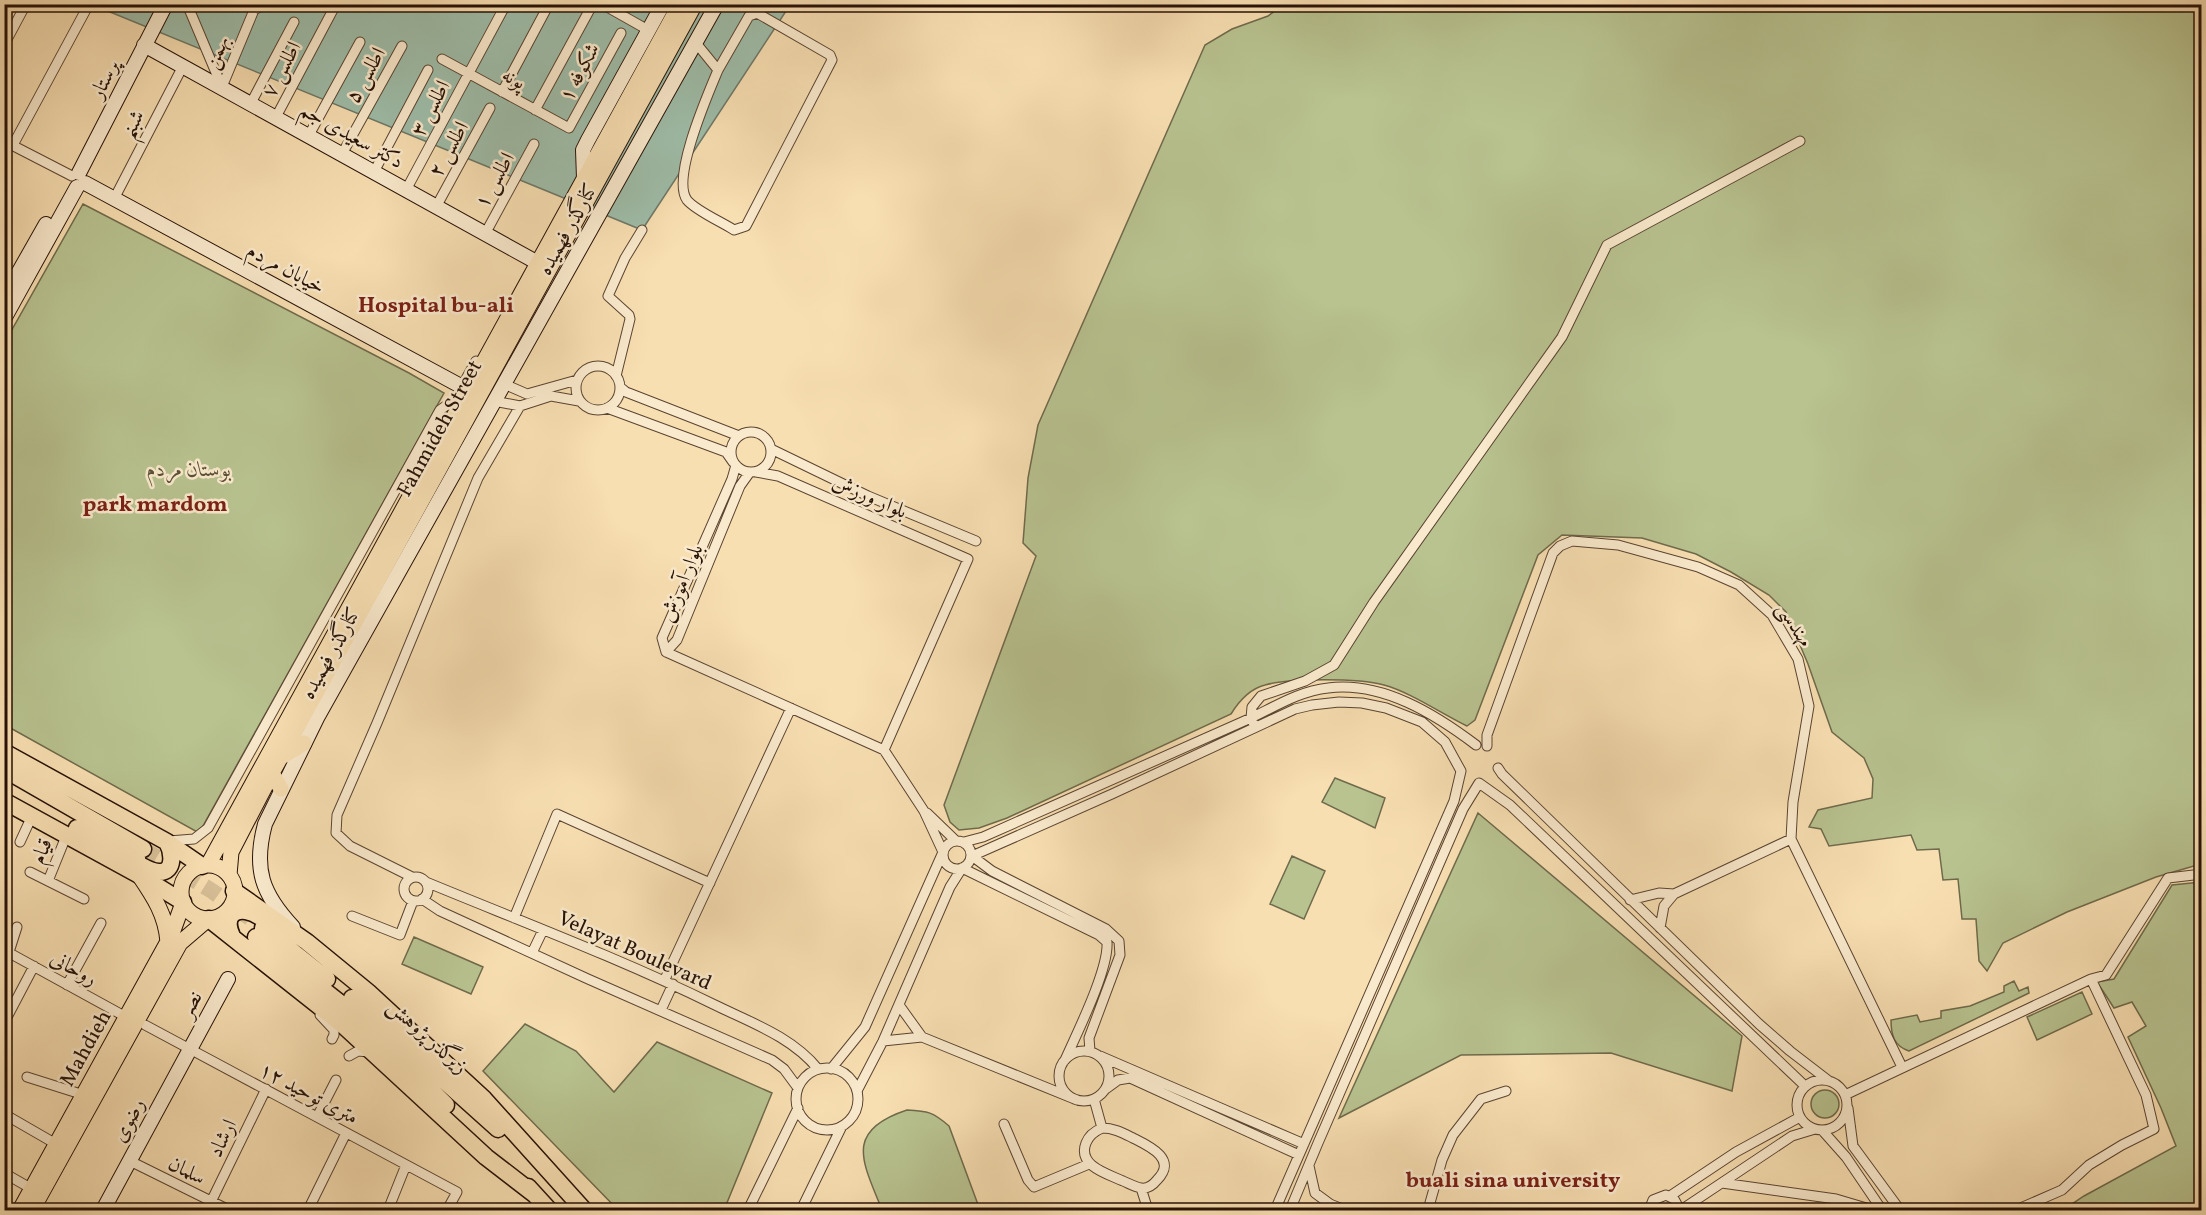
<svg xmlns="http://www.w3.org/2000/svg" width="2206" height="1215" font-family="Vollkorn,Amiri,serif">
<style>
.green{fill:#b8c390;stroke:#6f6a4b;stroke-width:1.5}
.water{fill:#9ebda9;stroke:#6e7868;stroke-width:1.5}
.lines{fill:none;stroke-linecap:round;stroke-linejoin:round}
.highway-tunnel{stroke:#d8c098;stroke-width:16;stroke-dasharray:16 8;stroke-linecap:butt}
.street-casing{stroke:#5a4431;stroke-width:11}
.secondary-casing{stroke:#261106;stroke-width:16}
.primary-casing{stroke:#261106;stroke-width:17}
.highway-casing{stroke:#261106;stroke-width:19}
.street{stroke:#faeacd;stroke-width:9}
.secondary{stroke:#faeacd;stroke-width:14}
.primary{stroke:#f8dfb2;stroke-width:15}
.highway{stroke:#f8dfb2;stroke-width:16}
.labels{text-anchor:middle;stroke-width:5;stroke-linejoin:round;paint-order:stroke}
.street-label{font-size:21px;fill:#261106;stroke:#faeacd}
.park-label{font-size:21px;font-style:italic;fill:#594f36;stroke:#faeacd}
.neighbourhood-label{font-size:22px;font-weight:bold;fill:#7a1f14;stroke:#faeacd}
</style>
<rect width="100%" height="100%" fill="#f8dfb2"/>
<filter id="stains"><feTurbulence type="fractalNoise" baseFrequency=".00333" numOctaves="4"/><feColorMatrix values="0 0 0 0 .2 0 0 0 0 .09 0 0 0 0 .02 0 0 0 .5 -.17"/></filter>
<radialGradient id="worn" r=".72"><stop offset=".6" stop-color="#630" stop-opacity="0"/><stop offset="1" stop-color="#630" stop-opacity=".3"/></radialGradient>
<path class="green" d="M1284,4L2201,5V864L2156,877L2067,912L2003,943L1987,971L1979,961L1976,919H1962L1958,879L1943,880L1939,849L1917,850L1911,835L1829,846L1821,829L1809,827L1818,810L1872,798L1873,779L1864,758L1832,732L1808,664L1786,612L1769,595L1731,572L1696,554L1642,538L1562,535L1538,555L1475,720L1467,726C1442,714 1410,692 1384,685C1359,678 1290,678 1265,685C1249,689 1239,701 1231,714L1007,818L979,828L959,830L950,822L944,805L1036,556L1023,543L1028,478L1038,425L1205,45L1232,29L1268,16Z
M83,204L409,373L444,393L199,833L5,725V342Z
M1335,778L1385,798L1375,828L1322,802Z
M1478,813L1742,1036L1732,1091L1611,1053L1461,1055L1339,1118Z
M1292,856L1325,871L1304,919L1270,904Z
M2201,882V1210H2063L2084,1196L2176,1146L2161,1108L2128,1037L2146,1026L2132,1002L2114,1008L2097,982L2114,979L2172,885Z
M414,937L483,967L471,994L402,964Z
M2014,981L2019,991L2028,987L2029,993L1909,1051C1894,1046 1891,1035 1891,1020L1917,1015L1920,1022L1941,1018V1011L1970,1006L2004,992V986Z
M2082,992L2092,1014L2037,1040L2027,1017Z
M525,1024L576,1051L614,1092L657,1042L772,1093L724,1210H618L483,1071Z
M1811 1104a14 14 0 1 1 28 0a14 14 0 1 1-28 0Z
M907,1110C928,1111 933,1112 949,1126L980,1210H882C863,1162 843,1131 907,1110Z"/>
<path class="water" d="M93,5H790L642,230Z"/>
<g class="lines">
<path class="highway-tunnel" d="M143,849L212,891L250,918"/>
<defs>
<path id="street" d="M187,4L222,87
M602,4L648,30
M696,43L718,70C708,94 671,178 687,200C696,211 722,222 734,230L746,226L832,60L830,55L757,13L749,16L718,70
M4,45L26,4
M442,59L569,128L621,33
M222,87L254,10L265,4
M502,92L549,4
M251,103L294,22
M535,110L590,9
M276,117L335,6
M309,135L360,42
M4,141L72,176
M13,145L89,4
M342,154L402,46
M374,172L428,70
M406,190L506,4
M114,199L183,66
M436,207L490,108
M485,234L534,144
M576 388a22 22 0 1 1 44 0a22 22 0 1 1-44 0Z
M616,376L630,319L629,315L608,296L625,258L642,230
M504,384L527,394L577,380
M462,386L476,361
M620,387L626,392L739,436
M494,401L520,406L551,396L579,401
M607,408L726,452L733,462
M731 452a20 20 0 1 1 40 0a20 20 0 1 1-40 0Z
M771,449L868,496L976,541
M756,472L778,476L968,559L884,750
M666,652L884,750L924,811L943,852L865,1027L831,1069
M666,652L662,638L732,479L736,465
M666,652L677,640L740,486L750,472
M1255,727L1251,718L1252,707L1261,696L1305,681L1334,665L1374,602L1562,337L1607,245L1800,141
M1487,746V735L1553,553L1560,546L1572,541L1618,545L1698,567L1739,585L1772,615L1798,659L1809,706L1793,802L1791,839L1902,1067
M1498,768L1502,774L1759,1024L1790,1051L1829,1081
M927,813L955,840
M943 855a14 14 0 1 1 28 0a14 14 0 1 1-28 0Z
M169,841L194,839L208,828L440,410L464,393
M20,842L32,816
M964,842L983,837L1251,718C1276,706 1300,691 1328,688C1382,681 1435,714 1476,745
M30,872L84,899
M404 889a12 12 0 1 1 24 0a12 12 0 1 1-24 0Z
M412,877L350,846L336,833L337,815L377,723L478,478L520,406
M48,881L67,834
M426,882C523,922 621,959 715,1005C752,1023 792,1037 818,1069
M1674,894L1791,839
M422,899L440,911L588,979L772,1060L784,1069L798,1088
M1630,900L1659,893L1674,894L1664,906L1660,928
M352,916L400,935L413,901
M514,918L557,814L710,883
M4,950L126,1017
M9,952L17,927
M532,953L543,930
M665,979L791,708
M67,985L101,923
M899,1005L922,1037
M661,1010L673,984
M320,1015L334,1030V1035L332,1039
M4,1023L34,966
M145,1025L457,1192L447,1210
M883,1041L922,1037L1077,1100
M1059 1076a25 25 0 1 1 50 0a25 25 0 1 1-50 0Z
M1090,1051L1089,1038L1120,955L1119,941L1106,929L992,871L972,856L1112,794L1295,709L1312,705L1339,702L1362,703L1386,708L1422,722L1445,742L1461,771L1454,801L1275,1210
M349,1056L358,1051L369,1052
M1100,1056L1304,1144
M796 1099a31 31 0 1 1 62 0a31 31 0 1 1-62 0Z
M27,1077L84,1095
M1797 1105a25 25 0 1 1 50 0a25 25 0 1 1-50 0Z
M1107,1088L1118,1080L1130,1078L1299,1155
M857,1091L883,1041L950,887L962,868L1099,935L1107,942C1109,969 1077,1033 1065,1060
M1845,1095L2091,979L2106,975L2168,878L2202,874
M1094,1099L1102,1128
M1848,1108L1853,1146L1900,1210
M4,1114L56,1144
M317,1117L336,1080
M1004,1124L1028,1180L1034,1187L1089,1164
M1102,1128C1114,1128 1123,1133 1133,1138C1149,1146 1178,1159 1157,1180C1153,1185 1147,1189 1141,1188C1135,1187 1128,1183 1123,1181C1108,1174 1077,1166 1086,1143C1089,1135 1095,1131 1102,1128Z
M1822,1130L1846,1157L1882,1210
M130,1161L229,1210
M1309,1166L1315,1193L1330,1204L1345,1210
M4,1173L32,1189
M1722,1183L1836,1199L1873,1210
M1141,1188L1148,1210
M1670,1196L1736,1152L1800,1117
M207,1210L266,1089
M308,1210L346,1133
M388,1210L406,1165
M748,1210L798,1108
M801,1210L842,1126
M1290,1210L1318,1143L1463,809L1479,783L1510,805L1805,1086
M1428,1210L1442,1160L1453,1135L1481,1099L1506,1091
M1649,1210L1653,1200L1666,1195L1674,1199L1680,1210
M1681,1210L1792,1136L1815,1129
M2016,1210L2062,1190L2089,1165L2122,1145L2154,1129L2146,1095L2091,979"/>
<path id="secondary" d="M144,45L538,263
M79,173L166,4
M584,178L583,150L588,140L663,4
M85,183L468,390
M4,298L46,224
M4,319L77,187
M293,927C262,894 253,869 265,824L318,716L717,4
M103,1210L228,979"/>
<path id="primary" d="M283,756L304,743
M272,773L281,789
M208,865L680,4
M181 892a27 27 0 1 1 54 0a27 27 0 1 1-54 0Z
M139,875C154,897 166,915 168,942
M229,875L231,852L272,773L695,4
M20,1210L171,936L183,903
M32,1210L180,943L208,919"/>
<path id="highway" d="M4,752L167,842L202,866
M4,769L143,849
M4,801L139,875L183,902
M77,828L137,858
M136,863C142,866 151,872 159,872C176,872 172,851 167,842
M234,891L307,942L368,992L484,1099L584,1210
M209,919L343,1025L486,1157L534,1194
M263,928L327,979
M232,936C221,912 241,904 260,917
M256,937L354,1014L446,1105
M352,998L498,1129
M528,1187L549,1210"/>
</defs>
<use href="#street" class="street-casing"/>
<use href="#secondary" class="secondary-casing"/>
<use href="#primary" class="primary-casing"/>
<use href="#highway" class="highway-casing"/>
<use href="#street" class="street"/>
<use href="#secondary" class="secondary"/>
<use href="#primary" class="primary"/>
<use href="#highway" class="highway"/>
</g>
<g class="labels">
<g class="street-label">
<text transform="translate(216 52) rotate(-67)" y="7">بهمن</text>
<text transform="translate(281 69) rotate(-62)" y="7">اطلس ۷</text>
<text transform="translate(579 72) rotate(-62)" y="7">شکوفه ۱</text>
<text transform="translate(365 75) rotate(-61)" y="7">اطلس ۵</text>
<text transform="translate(514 78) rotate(28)" y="7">پونه</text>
<text transform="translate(104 79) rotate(-63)" y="7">پرستار</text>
<text transform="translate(430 108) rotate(-62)" y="7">اطلس ۳</text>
<text transform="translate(132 124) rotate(-63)" y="7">شبنم</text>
<text transform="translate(352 135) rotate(29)" y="7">دکتر سعیدی جم</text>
<text transform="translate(448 149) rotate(-61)" y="7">اطلس ۲</text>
<text transform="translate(494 180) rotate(-61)" y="7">اطلس ۱</text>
<text transform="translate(567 229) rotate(-61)" y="7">کنارگذر فهمیده</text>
<text transform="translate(286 268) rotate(28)" y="7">خیابان مردم</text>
<text transform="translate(439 428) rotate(-61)" y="7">Fahmideh Street</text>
<text transform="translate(870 496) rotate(24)" y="7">بلوار ورزش</text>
<text transform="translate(681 583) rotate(-68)" y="7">بلوار آموزش</text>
<text transform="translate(1795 624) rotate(57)" y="7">مهندسی</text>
<text transform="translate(330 653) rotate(-61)" y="7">کنارگذر فهمیده</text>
<text transform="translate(41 851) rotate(-68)" y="7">قیام</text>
<text transform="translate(635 950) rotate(24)" y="7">Velayat Boulevard</text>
<text transform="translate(74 968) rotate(29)" y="7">روحانی</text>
<text transform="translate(190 1004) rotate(-62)" y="7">نصر</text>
<text transform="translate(428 1036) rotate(42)" y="7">زیرگذر پژوهش</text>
<text transform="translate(85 1048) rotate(-61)" y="7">Mahdieh</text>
<text transform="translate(309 1093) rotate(28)" y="7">۱۲ متری توحید</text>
<text transform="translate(128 1120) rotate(-62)" y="7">رضوی</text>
<text transform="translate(222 1138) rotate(-64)" y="7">ارشاد</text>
<text transform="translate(187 1170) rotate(27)" y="7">سلمان</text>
</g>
<g class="park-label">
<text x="189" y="476">بوستان مردم</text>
</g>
<g class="neighbourhood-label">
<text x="436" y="312">Hospital bu-ali</text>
<text x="155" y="511">park mardom</text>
<text x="1513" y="1187">buali sina university</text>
</g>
</g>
<rect width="2206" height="1215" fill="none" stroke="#f8dfb2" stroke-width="24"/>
<rect x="6" y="6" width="2194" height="1203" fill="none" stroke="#261106" stroke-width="3"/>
<rect x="12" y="12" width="2182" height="1191" fill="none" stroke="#261106" stroke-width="1.5"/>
<rect width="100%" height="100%" filter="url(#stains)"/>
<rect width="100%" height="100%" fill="url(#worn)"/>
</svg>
